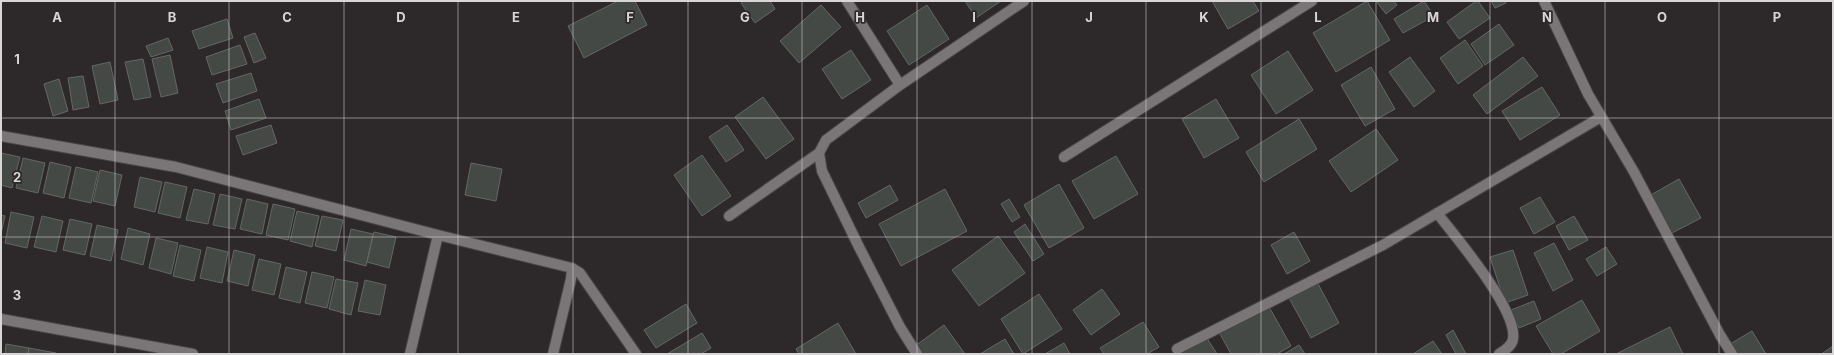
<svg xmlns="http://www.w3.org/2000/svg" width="1834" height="355" font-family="Inter,sans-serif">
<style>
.building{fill:#454946;stroke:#646765}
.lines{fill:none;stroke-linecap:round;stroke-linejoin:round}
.minor-casing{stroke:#484546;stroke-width:12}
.minor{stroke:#7a7678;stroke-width:10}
.grid{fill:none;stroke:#d9d6d7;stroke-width:1;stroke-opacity:0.55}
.grid-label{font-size:13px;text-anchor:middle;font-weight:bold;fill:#d9d6d7;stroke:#2d292b;stroke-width:3.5;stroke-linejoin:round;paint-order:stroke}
</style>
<rect width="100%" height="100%" fill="#2d292b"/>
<path class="building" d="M618,1H635L647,25L584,58L568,26Z
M744,1H770L775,9L755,23L741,3Z
M965,1H1001L976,18Z
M1212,1H1253L1259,11L1228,29Z
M1367,1L1390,40L1336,72L1313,33Z
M1376,1H1394L1397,5L1386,14Z
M1424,1L1434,16L1403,33L1394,19Z
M1476,1H1478L1490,18L1459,39L1447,22Z
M1491,1H1505L1506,3L1495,8Z
M821,5L841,27L799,63L780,41Z
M927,5L949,39L909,65L887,31Z
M227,19L233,38L199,49L192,31Z
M1499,24L1514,45L1485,65L1471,44Z
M255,33L266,58L254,63L244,37Z
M168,38L173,50L151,57L146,46Z
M1465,40L1483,66L1458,84L1440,58Z
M240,45L247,64L212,75L206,57Z
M851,50L871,80L842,99L822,69Z
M1288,51L1313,90L1276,114L1251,75Z
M170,55L178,93L161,97L152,59Z
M1410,57L1435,91L1414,107L1389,72Z
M1523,57L1538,76L1487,114L1473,95Z
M143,59L151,97L134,100L125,62Z
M110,62L118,100L100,104L92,66Z
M1371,67L1395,109L1365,126L1341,85Z
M251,73L257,91L223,103L216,84Z
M83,76L89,107L73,110L68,78Z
M59,79L68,111L53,116L44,84Z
M1542,87L1560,115L1520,140L1502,111Z
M763,97L794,139L766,159L735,117Z
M259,99L266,118L231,130L225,111Z
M1216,99L1239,138L1204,158L1182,119Z
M1299,119L1317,149L1264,182L1246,152Z
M271,125L277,143L243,155L236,136Z
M727,125L744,150L726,162L709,137Z
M1376,129L1398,160L1351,192L1329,161Z
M1,153L20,157L12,188L1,185Z
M702,155L731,196L702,216L674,175Z
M1116,156L1138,194L1094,219L1072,181Z
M23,158L45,163L38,193L16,188Z
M50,162L71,167L64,198L43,193Z
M471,163L502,169L496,201L465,195Z
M76,167L98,172L91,203L69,198Z
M100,170L122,175L115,206L93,201Z
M140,177L162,182L155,212L134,207Z
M1679,179L1701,218L1670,234L1649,196Z
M165,182L187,187L180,218L158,213Z
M1059,184L1084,228L1049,248L1024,205Z
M890,185L898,200L866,218L858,203Z
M194,189L215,194L208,224L186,220Z
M945,189L967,231L901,266L879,224Z
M220,194L242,199L235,229L213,225Z
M1540,197L1555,222L1534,234L1520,208Z
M247,199L268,204L262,234L240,229Z
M1009,199L1020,217L1012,222L1001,204Z
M273,204L295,209L288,240L266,235Z
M297,211L319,216L312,247L290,241Z
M11,212L34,217L27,248L5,243Z
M1,215L5,216L1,234Z
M42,216L63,221L56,252L34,247Z
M322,216L343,220L336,251L315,246Z
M1574,216L1588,240L1569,250L1556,226Z
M70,219L92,224L85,255L63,250Z
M1025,224L1044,254L1033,261L1014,232Z
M97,225L118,230L111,261L90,256Z
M128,228L150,234L143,265L121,259Z
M351,229L373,234L366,266L344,260Z
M374,232L396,237L389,268L367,262Z
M1294,232L1310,261L1287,274L1271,245Z
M998,236L1025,273L979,306L952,270Z
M156,238L178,243L171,274L149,268Z
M1554,243L1573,280L1553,291L1534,253Z
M180,245L201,250L194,281L173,276Z
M207,247L228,252L222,283L200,278Z
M1606,247L1617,264L1597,276L1586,259Z
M234,250L255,255L248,286L227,281Z
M1513,250L1528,295L1505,303L1490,257Z
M259,259L281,264L274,295L252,290Z
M286,267L307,272L300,303L279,298Z
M312,272L334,277L327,308L305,303Z
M336,279L358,283L351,315L329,309Z
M365,280L386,285L380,315L358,311Z
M1317,282L1339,323L1311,338L1289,298Z
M1102,289L1120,314L1091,335L1073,310Z
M1039,294L1062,329L1023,354L1001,319Z
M1582,300L1600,331L1561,354H1553L1536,326Z
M1534,301L1541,319L1519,328L1511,310Z
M686,304L697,323L656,348L644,330Z
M1268,305L1291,346L1277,354H1231L1219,332Z
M1143,322L1159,347L1147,354H1104L1100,348Z
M838,323L856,354H799L796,349Z
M944,325L965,354H921L915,346Z
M1670,327L1683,354H1616Z
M1453,330L1466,354H1456L1446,335Z
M1752,331L1766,354H1737L1730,344Z
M702,333L711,348L701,354H667Z
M1205,335L1217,354H1177L1176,353Z
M1005,339L1014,354H980Z
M1433,341L1442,354H1413Z
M1064,343L1070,354H1045Z
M6,344L29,348L28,354H5Z
M1299,345L1305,354H1284Z
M1833,346V354H1824L1823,353Z
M29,348L56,353V354H28Z"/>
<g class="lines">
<defs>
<path id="minor" d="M847,1L900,85
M1544,1L1588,94L1634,172L1720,335L1732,354
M1,136L176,167L438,235L410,354
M819,153L822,171L859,247L900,327L917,354
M1064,157L1312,1
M1437,213C1455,236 1518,310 1513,339C1512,346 1505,350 1499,354
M729,216L819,153L826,140L900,85L1024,1
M438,235L572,268L580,273L636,354
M1,319L193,354
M1177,349L1383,245L1601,117
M553,354L571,279L572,268"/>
</defs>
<use href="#minor" class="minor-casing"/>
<use href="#minor" class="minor"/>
</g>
<path class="grid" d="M115,1V354M229,1V354M344,1V354M458,1V354M573,1V354M688,1V354M802,1V354M917,1V354M1032,1V354M1146,1V354M1261,1V354M1376,1V354M1490,1V354M1605,1V354M1719,1V354M1,118H1833M1,237H1833"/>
<g class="grid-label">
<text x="57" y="22">A</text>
<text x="172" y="22">B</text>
<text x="287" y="22">C</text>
<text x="401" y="22">D</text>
<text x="516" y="22">E</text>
<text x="630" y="22">F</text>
<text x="745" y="22">G</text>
<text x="860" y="22">H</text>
<text x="974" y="22">I</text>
<text x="1089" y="22">J</text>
<text x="1204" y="22">K</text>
<text x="1318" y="22">L</text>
<text x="1433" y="22">M</text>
<text x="1547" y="22">N</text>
<text x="1662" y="22">O</text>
<text x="1777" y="22">P</text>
<text x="17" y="64">1</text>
<text x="17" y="182">2</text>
<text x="17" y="300">3</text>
</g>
<rect width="1834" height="355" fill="none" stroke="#d9d6d7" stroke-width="4"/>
</svg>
